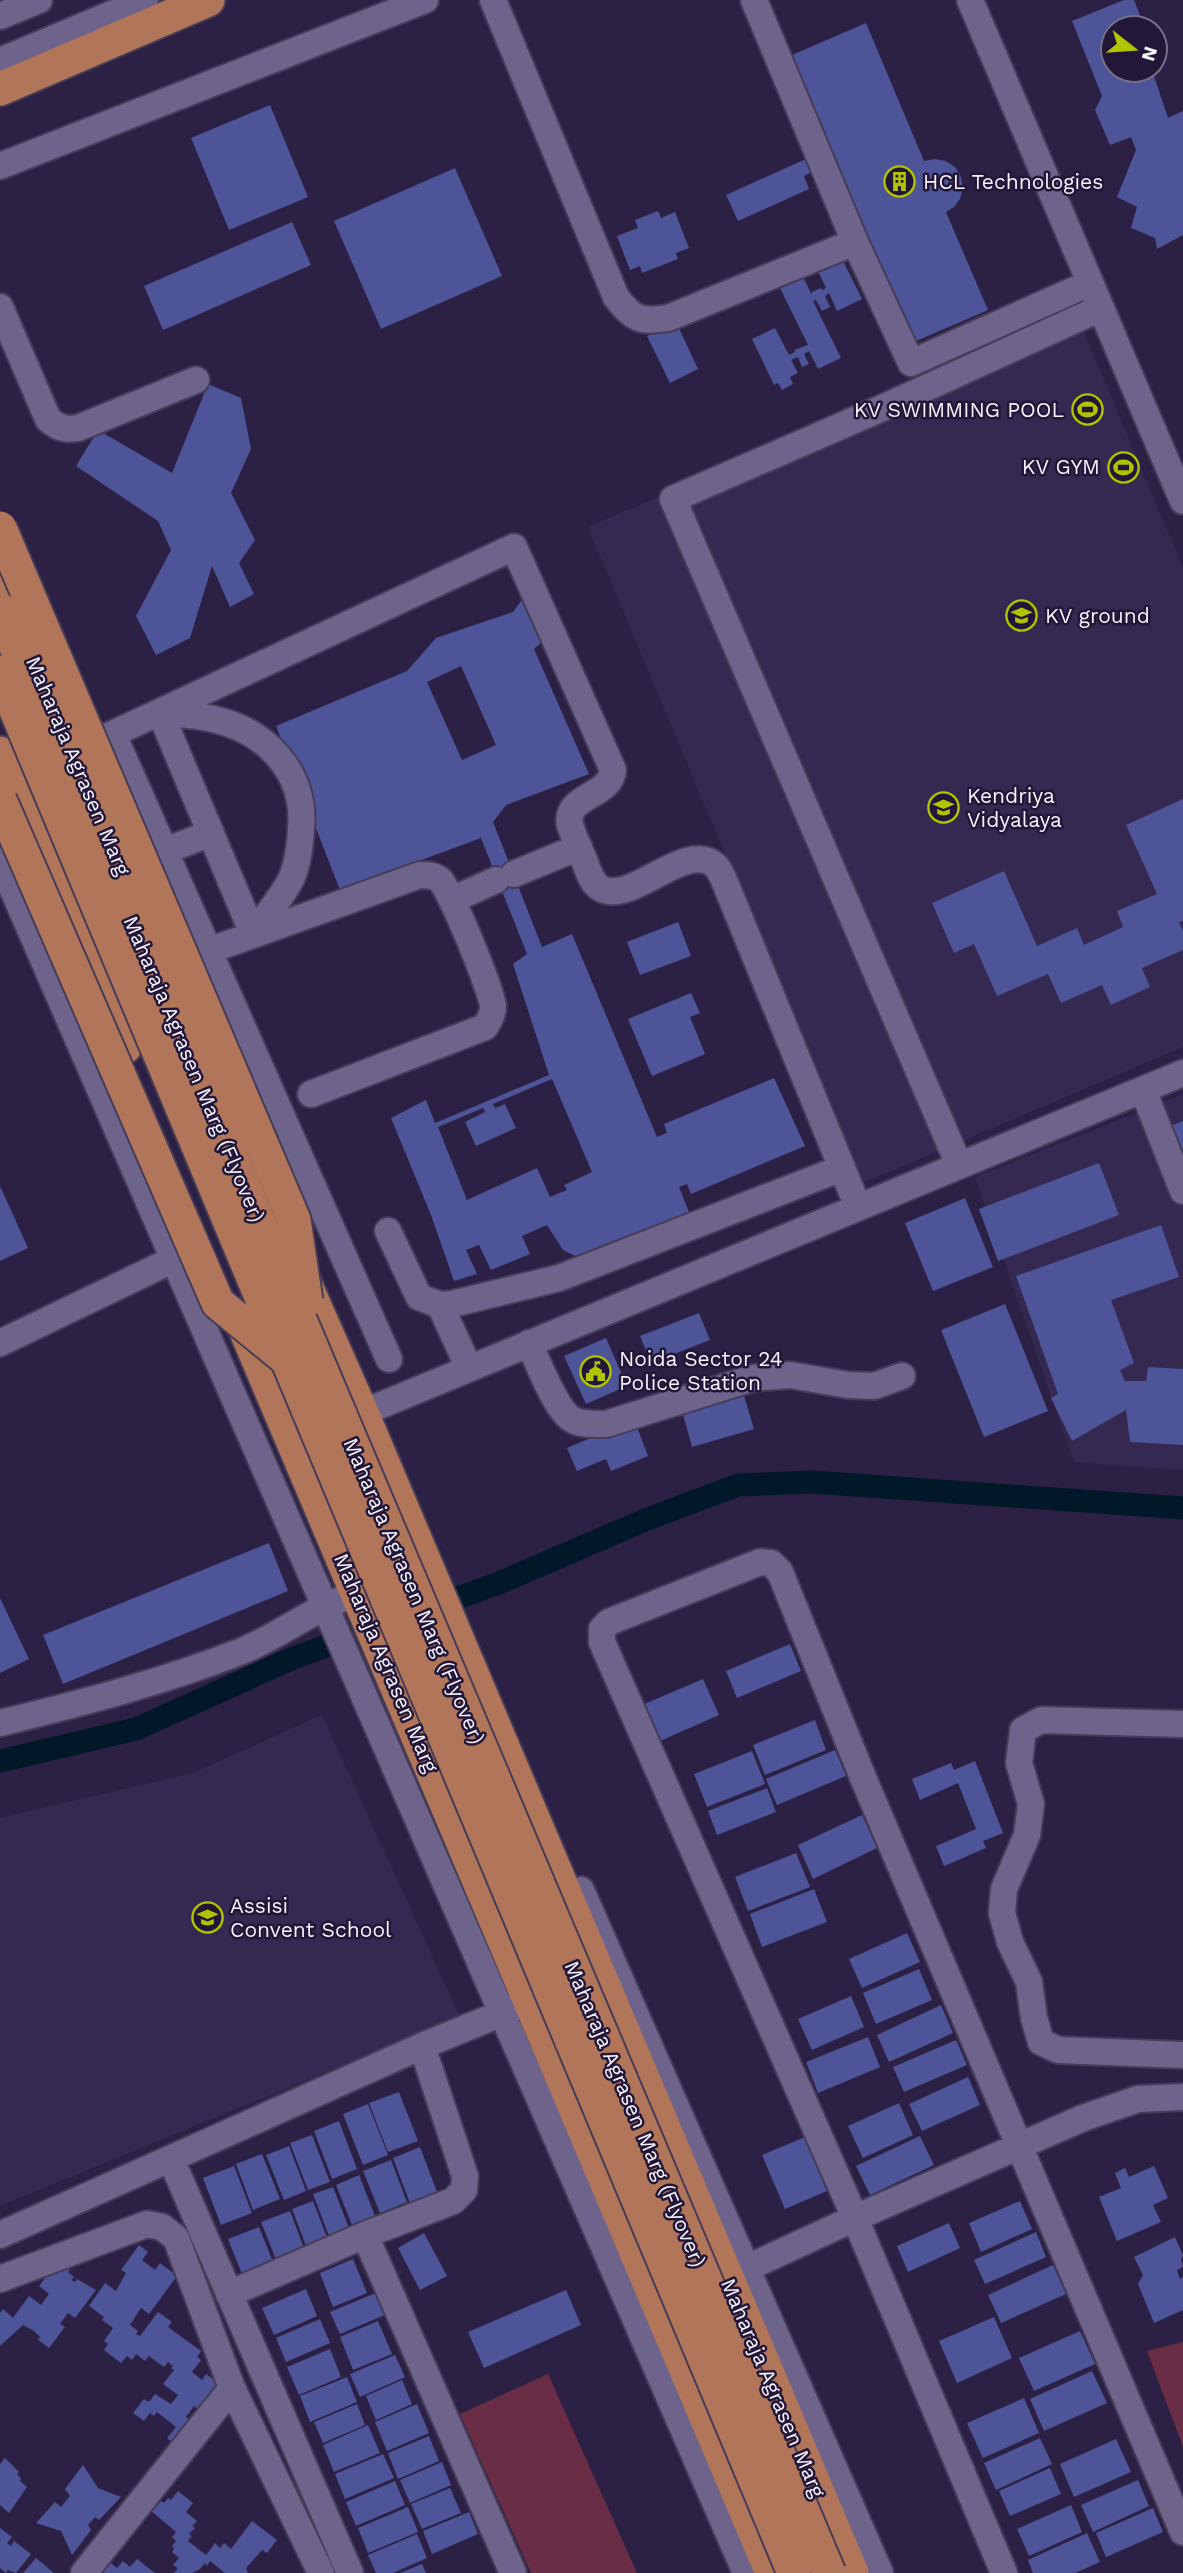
<svg xmlns="http://www.w3.org/2000/svg" width="1183" height="2573" font-family="'Work Sans',sans-serif">
<style>
.built{fill:#362951}
.green{fill:#692d45}
.lines{fill:none;stroke-linecap:round;stroke-linejoin:round}
.canal{stroke:#001827;stroke-width:23}
.building{fill:#4d5498;fill-rule:evenodd}
.minor-casing{stroke:#463c57;stroke-width:30}
.major-casing{stroke:#463c57;stroke-width:37}
.minor{stroke:#6e638b;stroke-width:26}
.major{stroke:#b17659;stroke-width:33}
.major-bridge-casing{stroke:#463c57;stroke-width:37;stroke-linecap:butt}
.major-bridge{stroke:#b17659;stroke-width:33}
.labels{text-anchor:middle;stroke-width:5;stroke-linejoin:round;paint-order:stroke}
.poi-label{font-size:21px;fill:#f4f2fb;stroke:#221739;text-anchor:start}
.street-label{font-size:21px;fill:#f4f2fb;stroke:#221739}
</style>
<rect width="100%" height="100%" fill="#2c2144"/>
<path class="built" d="M1078,318L1183,568V1047L863,1183L588,527Z
M1183,1094V1470L1074,1462L975,1177Z
M322,1715L460,2017L0,2206V1818L193,1773Z"/>
<path class="green" d="M1183,2342V2447L1147,2351Z
M548,2374L637,2573H531L460,2414Z"/>
<g class="lines">
<path class="canal" d="M430,1608L499,1583L645,1520L738,1485L812,1482L1183,1508
M0,1761L136,1729L291,1659L329,1645"/>
</g>
<path class="building" d="M1124,0H1134L1145,28H1113V70H1152L1168,118L1183,111V235L1157,249L1155,238L1131,228L1137,207L1117,197L1136,150L1131,137L1110,145L1095,110L1102,96L1072,21Z
M866,23L924,161L935,159L946,161L955,167L961,177L963,188L960,199L954,207L946,212L988,310L907,345L785,58Z
M270,105L308,197L229,230L191,138Z
M808,158L814,171L804,176L809,189L738,221L726,195Z
M455,168L502,276L381,329L334,221Z
M658,211L661,218L675,212L689,248L676,253L678,259L642,273L640,266L630,270L617,236L638,228L635,220Z
M292,222L311,265L163,330L144,286Z
M841,257L862,299L837,311L829,293L825,296L830,307L822,311L816,300L813,301L841,358L818,369L809,351L804,354L809,364L802,367L798,357L791,360L798,373L790,377L793,384L782,390L778,383L774,385L752,339L775,328L789,355L795,352L794,350L808,345L778,284L801,273L812,295V292L821,288L822,290L826,288L817,269Z
M676,322L698,369L670,383L647,336Z
M208,384L241,398L251,449L231,493L255,540L239,563L254,594L230,607L212,566L190,638L156,655L136,616L171,550L158,521L76,466L98,430L172,473Z
M529,590L549,636L534,649L589,774L506,805L493,822L542,947L572,934L657,1137L667,1133L664,1124L774,1078L805,1146L691,1194L687,1184L679,1187L693,1222L623,1251L618,1240L607,1245L610,1255L588,1259L577,1257L563,1250L547,1225L522,1236L530,1254L491,1270L479,1245L466,1250L477,1274L454,1281L431,1215L391,1118L426,1100L435,1123L549,1075L513,964L527,954L481,838L340,890L276,726L407,671L436,638L513,612ZM461,666L496,745L462,760L427,682ZM552,1079L592,1172L564,1185L567,1190L550,1197L537,1168L467,1200L438,1127L483,1108L485,1112L465,1122L476,1146L516,1128L505,1104L495,1108L493,1104Z
M1183,799V921L1179,922L1183,931V950L1142,968L1150,987L1111,1005L1102,985L1061,1003L1048,974L997,996L974,944L954,953L932,903L1004,871L1037,946L1077,928L1084,945L1123,927L1117,911L1157,894L1126,825Z
M678,922L691,956L640,975L627,942Z
M691,993L700,1013L690,1017L705,1054L652,1076L628,1019Z
M1183,1121V1161L1165,1128Z
M1099,1163L1119,1215L998,1261L979,1209Z
M0,1186L28,1248L0,1261Z
M965,1198L993,1267L933,1291L905,1223Z
M1161,1225L1179,1277L1111,1300L1134,1363L1120,1370L1125,1381H1146L1148,1367L1183,1369V1445L1130,1442L1126,1410L1072,1441L1051,1398L1058,1394L1016,1276Z
M1005,1304L1048,1411L984,1437L941,1330Z
M699,1313L710,1340L651,1363L640,1336Z
M606,1338L627,1386L586,1404L564,1356Z
M742,1389L754,1429L692,1447L681,1407Z
M637,1427L648,1456L611,1471L606,1459L577,1471L567,1448L605,1432L608,1439Z
M269,1543L288,1591L63,1684L43,1635Z
M0,1598L29,1659L0,1673Z
M790,1644L801,1671L737,1698L726,1671Z
M703,1679L719,1715L651,1745L635,1708Z
M815,1720L826,1750L765,1775L753,1745Z
M835,1750L846,1776L777,1805L766,1779Z
M752,1751L765,1784L707,1807L694,1774Z
M975,1761L1003,1833L983,1841L986,1848L944,1866L936,1846L976,1829L958,1783L920,1800L912,1779L951,1763L954,1770Z
M767,1788L776,1812L717,1835L708,1811Z
M862,1815L877,1848L813,1879L798,1845Z
M796,1853L810,1887L748,1911L735,1877Z
M814,1889L827,1922L762,1947L750,1914Z
M907,1933L920,1962L862,1988L849,1959Z
M919,1969L932,2000L876,2024L863,1993Z
M851,1996L864,2027L812,2050L798,2019Z
M941,2005L953,2033L889,2062L877,2035Z
M868,2037L880,2067L818,2093L806,2062Z
M956,2040L967,2065L904,2092L893,2067Z
M968,2077L980,2105L922,2131L909,2104Z
M399,2092L418,2141L388,2152L369,2103Z
M899,2103L913,2135L863,2158L848,2126Z
M368,2104L388,2155L363,2165L343,2114Z
M339,2121L357,2169L332,2179L314,2131Z
M312,2135L330,2182L308,2190L290,2143Z
M920,2136L934,2165L870,2195L856,2166Z
M805,2137L827,2191L785,2209L762,2155Z
M289,2146L306,2191L284,2200L266,2155Z
M420,2147L437,2192L410,2203L393,2158Z
M262,2154L280,2199L253,2210L236,2164Z
M391,2160L407,2202L380,2213L363,2171Z
M234,2166L252,2213L221,2225L203,2178Z
M1154,2166L1168,2198L1153,2205L1161,2222L1117,2241L1099,2197L1121,2188L1115,2173L1125,2168L1129,2177Z
M359,2175L377,2221L354,2230L336,2185Z
M333,2187L349,2228L329,2236L313,2194Z
M313,2201L329,2243L308,2251L292,2209Z
M1020,2201L1032,2229L981,2252L969,2223Z
M290,2211L307,2256L279,2267L261,2222Z
M949,2223L960,2248L908,2272L897,2246Z
M259,2227L275,2267L244,2279L228,2239Z
M1036,2232L1046,2257L985,2284L974,2260Z
M424,2233L447,2276L420,2290L398,2248Z
M1175,2237L1183,2255L1181,2259L1183,2267L1177,2270L1180,2279L1183,2277V2310L1154,2323L1138,2284L1143,2275L1134,2257Z
M139,2245L148,2252L142,2260L155,2270L160,2263L177,2276L149,2314L141,2308L130,2325L138,2331L136,2334L140,2336L158,2312L172,2322L168,2327L201,2351L197,2357L201,2360L192,2372L202,2380L206,2374L222,2386L203,2413L194,2406L186,2417L191,2420L174,2444L167,2438L176,2427L157,2412L154,2416L150,2413L144,2421L133,2413L144,2399L149,2402L155,2394L171,2404L178,2395L163,2384L174,2370L171,2368L173,2366L168,2362L164,2367L149,2356L145,2361L136,2354L132,2360L127,2356L121,2363L104,2350L108,2344L104,2341L113,2328L102,2320L104,2317L89,2306L105,2283L116,2291L126,2273L121,2270Z
M353,2259L367,2293L333,2307L320,2273Z
M58,2261L70,2270L68,2272L74,2277L71,2280L75,2282L77,2279L96,2290L75,2318L68,2313L60,2324L65,2327L49,2348L38,2340L40,2337L34,2331L23,2325L0,2346V2313L3,2309L13,2318L29,2296L41,2305L49,2294L39,2286Z
M1053,2265L1066,2294L1001,2323L988,2295Z
M306,2289L317,2316L274,2335L262,2308Z
M566,2290L581,2325L484,2368L468,2332Z
M378,2292L387,2314L340,2334L330,2312Z
M994,2317L1012,2358L957,2383L939,2341Z
M320,2319L330,2343L286,2362L276,2338Z
M378,2321L392,2354L353,2370L340,2337Z
M1080,2331L1095,2364L1034,2391L1019,2358Z
M330,2349L341,2377L299,2395L287,2367Z
M395,2355L405,2377L360,2397L350,2374Z
M1092,2371L1107,2403L1044,2431L1030,2399Z
M347,2377L357,2402L310,2422L300,2396Z
M402,2380L412,2404L376,2420L366,2396Z
M1024,2398L1039,2433L983,2458L967,2423Z
M357,2404L365,2425L323,2443L314,2422Z
M417,2404L429,2433L387,2451L375,2422Z
M368,2425L380,2453L334,2472L323,2445Z
M429,2436L439,2461L398,2479L388,2453Z
M1040,2438L1052,2464L996,2490L984,2463Z
M1116,2439L1131,2472L1074,2497L1060,2464Z
M383,2454L394,2478L345,2499L335,2474Z
M5,2458L19,2472L17,2474L21,2478L20,2481L27,2487L9,2513L0,2505V2464Z
M442,2462L451,2485L410,2503L400,2480Z
M83,2465L98,2488L121,2497L99,2520L95,2517L88,2525L91,2530L72,2555L61,2531L36,2523L55,2502L61,2507L70,2496L65,2489Z
M1050,2468L1061,2494L1010,2516L999,2491Z
M1138,2480L1149,2506L1093,2532L1081,2505Z
M395,2481L405,2505L356,2526L346,2502Z
M450,2488L461,2513L422,2529L411,2504Z
M178,2491L193,2503L186,2512L197,2521L192,2526L195,2528L189,2534L192,2536L188,2541L206,2555L215,2543L220,2548L224,2543L231,2549L252,2521L277,2540L267,2553L262,2550L246,2568L248,2573H225L210,2561L207,2566L205,2563L200,2569L192,2573H174L178,2568L173,2565L179,2558L172,2552L174,2549L172,2546L176,2541L172,2537L176,2532L151,2511L161,2501L164,2503L168,2498L171,2500Z
M1071,2505L1082,2532L1029,2556L1017,2529Z
M408,2507L418,2532L368,2553L358,2528Z
M1153,2508L1163,2532L1106,2557L1096,2533Z
M469,2512L478,2534L432,2554L423,2531Z
M0,2528L12,2537L7,2543L11,2546L14,2541L31,2554L16,2573L8,2570L6,2573L0,2568Z
M1087,2533L1100,2562L1075,2573H1033L1028,2560Z
M417,2534L427,2558L393,2573H376L368,2555Z
M36,2558L54,2573H23Z
M137,2559L155,2573H96L107,2560L117,2568L123,2561L130,2567Z
M422,2564L426,2573H400Z"/>
<g class="lines">
<defs>
<path id="minor" d="M493,0L616,297C633,320 641,322 668,318L855,242
M754,0L855,242L911,363L1090,283
M970,0L1183,501
M0,16L39,0
M0,61L145,0
M0,166L425,0
M0,307L48,419C58,428 65,430 78,428L196,380
M160,712C178,714 196,715 213,719C267,731 306,773 301,829C300,846 298,866 290,881C280,900 265,917 253,934
M160,712L253,934
M113,734L389,1359
M76,751L514,547L613,770C611,797 564,795 570,825C574,838 581,852 586,865C589,873 592,883 600,888C631,907 686,838 716,866C719,869 722,876 724,880L858,1207
M165,851L211,833
M0,860L746,2573
M514,874L579,847
M452,900L496,880
M208,951L420,875C427,875 434,875 440,880C450,888 493,994 493,1007C493,1014 489,1021 485,1027L311,1094
M1143,1090L1183,1191
M959,1165L673,499L880,409L1101,308
M388,1231L419,1297L440,1305L452,1304L559,1278L842,1168
M440,1305L469,1368
M0,1343L191,1251
M529,1343C538,1362 556,1411 573,1420C583,1425 594,1424 606,1424L753,1378L790,1375L848,1385L874,1386L902,1376
M362,1413L1183,1073
M0,1723C82,1703 163,1682 242,1651C277,1637 307,1613 342,1599
M1183,1724L1041,1720L1023,1730L1019,1763L1031,1804L1027,1835L1004,1889L1002,1913L1010,1942L1029,1982L1034,2018L1041,2042L1058,2050L1183,2055
M581,1890L880,2573
M171,2159L350,2573
M0,2235L422,2046L517,2007
M365,2235L513,2573
M732,2275L855,2218L1083,2118L1138,2099L1183,2097
M0,2279L147,2224L162,2227L176,2238L232,2388L321,2573
M229,2294L365,2235L453,2201L464,2190L465,2176L422,2046
M84,2573L232,2388
M1004,2573L855,2218L602,1642V1629L609,1622L760,1562L771,1563L780,1572L864,1780L1183,2532"/>
<path id="major" d="M0,89L208,0
M0,581L22,634
M0,753L125,1047
M299,1270L362,1413L852,2573
M239,1315L772,2573"/>
</defs>
<use href="#minor" class="minor-casing"/>
<use href="#major" class="major-casing"/>
<use href="#minor" class="minor"/>
<use href="#major" class="major"/>
<defs>
<path id="major-bridge" d="M0,528L294,1220L306,1301
M0,609L829,2573
M0,672L794,2573
M0,800L218,1303L284,1357"/>
</defs>
<use href="#major-bridge" class="major-bridge-casing"/>
<use href="#major-bridge" class="major-bridge"/>
</g>
<defs>
<symbol id="building-ring" viewBox="-11 -11 22 22"><circle r="9.5" fill="#221739" stroke="#b0c500" stroke-width="1.5"/><path d="M-4-6H4V6H1V3H-1V6H-4ZM-2.5-4.3h1.7v1.8h-1.7ZM.8-4.3h1.7v1.8H.8ZM-2.5-1h1.7V.8h-1.7ZM.8-1h1.7V.8H.8Z" fill="#b0c500"/></symbol>
<symbol id="stadium-ring" viewBox="-11 -11 22 22"><circle r="9.5" fill="#221739" stroke="#b0c500" stroke-width="1.5"/><path d="M0-5a6.5 5 0 1 0 0 10a6.5 5 0 1 0 0-10ZM-3.5-1.8h7v3.6h-7Z" fill="#b0c500"/></symbol>
<symbol id="school-ring" viewBox="-11 -11 22 22"><circle r="9.5" fill="#221739" stroke="#b0c500" stroke-width="1.5"/><path d="M0-5L7-2L0 1L-7-2ZM-4 1L0 2.5L4 1V4Q0 6-4 4Z" fill="#b0c500"/></symbol>
<symbol id="civic-ring" viewBox="-11 -11 22 22"><circle r="9.5" fill="#221739" stroke="#b0c500" stroke-width="1.5"/><path d="M-.6-6.5H3V-4.5H.6V-3L4-1V1h2V6H-6V1h2V-1L-.6-3ZM-1.2 2.5V6h2.4V2.5Z" fill="#b0c500"/></symbol>
</defs>
<g fill-rule="evenodd">
<use href="#building-ring" x="882" y="164" width="35" height="35"/>
<use href="#stadium-ring" x="1070" y="392" width="35" height="35"/>
<use href="#stadium-ring" x="1106" y="450" width="35" height="35"/>
<use href="#school-ring" x="1004" y="598" width="35" height="35"/>
<use href="#school-ring" x="926" y="790" width="35" height="35"/>
<use href="#civic-ring" x="578" y="1354" width="35" height="35"/>
<use href="#school-ring" x="190" y="1900" width="35" height="35"/>
</g>
<g class="labels">
<g class="poi-label">
<text x="923" y="189">HCL Technologies</text>
<text x="1064" y="417" text-anchor="end">KV SWIMMING POOL</text>
<text x="1100" y="474" text-anchor="end">KV GYM</text>
<text x="1045" y="623">KV ground</text>
<text x="967" y="803">Kendriya<tspan x="967" dy="24">Vidyalaya</tspan></text>
<text x="619" y="1366">Noida Sector 24<tspan x="619" dy="24">Police Station</tspan></text>
<text x="230" y="1913">Assisi<tspan x="230" dy="24">Convent School</tspan></text>
</g>
<g class="street-label">
<text transform="translate(78 766) rotate(67)" y="7">Maharaja Agrasen Marg</text>
<text transform="translate(194 1069) rotate(67)" y="7">Maharaja Agrasen Marg (Flyover)</text>
<text transform="translate(414 1591) rotate(67)" y="7">Maharaja Agrasen Marg (Flyover)</text>
<text transform="translate(386 1663) rotate(67)" y="7">Maharaja Agrasen Marg</text>
<text transform="translate(635 2114) rotate(67)" y="7">Maharaja Agrasen Marg (Flyover)</text>
<text transform="translate(773 2388) rotate(67)" y="7">Maharaja Agrasen Marg</text>
</g>
</g>
<g transform="translate(1134 49) rotate(107)"><circle r="33" fill="#221739" stroke="#766f87" stroke-width="2"/>
<path d="M0-5L12 26L0 18L-12 26Z" fill="#b0c500"/>
<text y="-10" font-size="19" font-weight="bold" text-anchor="middle" fill="#f4f2fb">N</text>
</g>
</svg>
